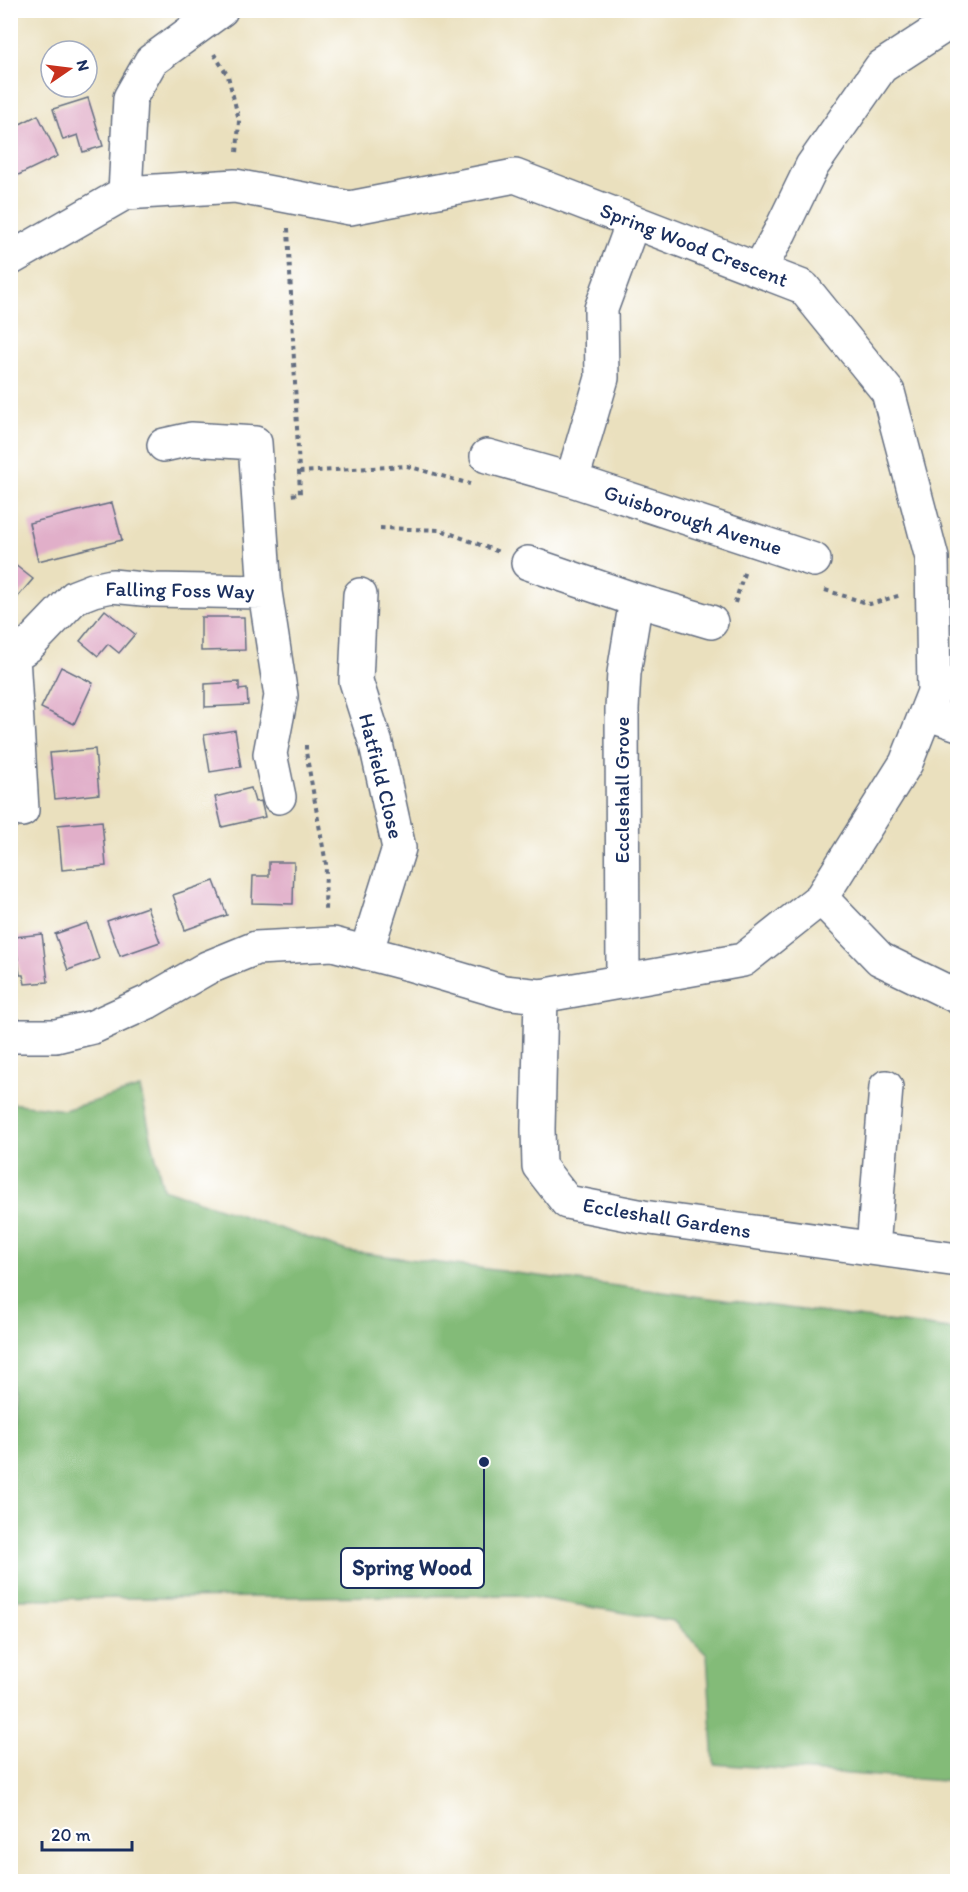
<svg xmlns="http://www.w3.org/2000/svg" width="968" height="1892" font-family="Itim,sans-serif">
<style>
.forest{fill:#83bb78;stroke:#4f756b;stroke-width:1.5}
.building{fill:#e1afc9}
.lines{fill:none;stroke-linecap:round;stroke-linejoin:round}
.minor-casing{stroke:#636d80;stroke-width:36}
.path{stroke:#636d80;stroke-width:4;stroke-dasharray:4.5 4.5;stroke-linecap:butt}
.minor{stroke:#fff;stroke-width:33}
.labels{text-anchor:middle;stroke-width:6;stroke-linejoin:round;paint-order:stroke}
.street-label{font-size:21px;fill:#1b2f5e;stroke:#fff}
.leader{fill:none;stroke:#1b2f5e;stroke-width:2}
.callout-dot{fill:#1b2f5e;stroke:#fff;stroke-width:2}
.callout{fill:#fff;stroke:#1b2f5e;stroke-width:2}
.callout-label{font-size:22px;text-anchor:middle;font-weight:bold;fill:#1b2f5e}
</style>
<rect width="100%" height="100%" fill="#fff"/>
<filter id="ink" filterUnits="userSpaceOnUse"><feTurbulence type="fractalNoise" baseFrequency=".0167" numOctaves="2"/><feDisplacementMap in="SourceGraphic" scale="12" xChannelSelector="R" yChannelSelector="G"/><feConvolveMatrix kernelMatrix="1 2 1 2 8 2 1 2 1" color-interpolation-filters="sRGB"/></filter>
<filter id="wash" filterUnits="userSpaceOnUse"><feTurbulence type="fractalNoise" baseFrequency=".008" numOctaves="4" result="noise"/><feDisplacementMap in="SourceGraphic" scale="24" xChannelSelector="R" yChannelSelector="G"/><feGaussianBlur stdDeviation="1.35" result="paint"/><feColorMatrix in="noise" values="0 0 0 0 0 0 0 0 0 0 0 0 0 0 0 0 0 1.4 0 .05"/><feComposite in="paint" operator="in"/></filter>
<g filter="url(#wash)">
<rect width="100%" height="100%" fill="#eae0be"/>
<path class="forest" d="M140,1088L163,1189L347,1251L957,1330V1782L714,1764L707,1655L673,1621L520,1595L11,1599V1103L64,1110Z"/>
<g id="blocks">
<path class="building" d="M88,98L103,146L83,152L78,135L63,140L53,109Z
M38,115L58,156L10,179V129Z
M112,503L122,540L38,561L29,523Z
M10,561L33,579L10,606Z
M105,610L135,634L119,653L108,644L98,656L80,641Z
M201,617H244L245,650L201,651Z
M61,667L93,683L74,724L41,708Z
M239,682V690L247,689L248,705L205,707V684Z
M235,730L241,767L210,772L204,735Z
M95,749L99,794L55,799L50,753Z
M251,788L255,802L261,801L265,817L222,827L215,797Z
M102,821L106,866L62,870L58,825Z
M269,862H294L293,904L252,903L253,876H269Z
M214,881L227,915L185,930L173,895Z
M147,907L160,942L120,956L107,921Z
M87,923L99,959L68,970L55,934Z
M42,934L48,982L25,984L23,975H20L15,937Z"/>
</g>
</g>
<g filter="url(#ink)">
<use href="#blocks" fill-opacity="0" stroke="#636d80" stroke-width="1.5"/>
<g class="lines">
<defs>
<path id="minor" d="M125,193L130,98L151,61L221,10
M10,259L125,193L235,186L350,208L515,176L803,287L888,392L932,558L934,692L906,763L821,898L743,960L541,996L504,992L409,964L333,944L256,948L207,968L148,1002L93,1027L56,1036H10
M759,270L780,232L812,166L881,67L958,17
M164,445L191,439L255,443L265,592L281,696L270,754L279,797
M487,456L572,480L814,560
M572,480L602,378L601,309L633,222
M528,563L636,600L624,673L622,709L623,982
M360,595L356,681L376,744L399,848L366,953
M636,600L711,622
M10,655L13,656L28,646L75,597L93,590L112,586L153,590L265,592
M13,656L22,810
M926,713L958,724
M821,898L880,959L958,997
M541,996L538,1129L539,1166L567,1202L643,1217L958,1260
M873,1248L886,1087"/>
</defs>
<use href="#minor" class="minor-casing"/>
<path class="path" d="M214,54L228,76L239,120L237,154
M288,228L300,494L289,495
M299,472L407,466L470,484
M380,528L441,530L499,552
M825,590L870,604L901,595
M735,603L745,570
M306,745V752L326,864L325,912"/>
<use href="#minor" class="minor"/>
</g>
</g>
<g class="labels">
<g class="street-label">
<text transform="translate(694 245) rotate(21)" y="7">Spring Wood Crescent</text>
<text transform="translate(693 520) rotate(18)" y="7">Guisborough Avenue</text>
<text transform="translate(180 590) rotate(1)" y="7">Falling Foss Way</text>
<text transform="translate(381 776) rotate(76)" y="7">Hatfield Close</text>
<text transform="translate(622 790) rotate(-90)" y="7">Eccleshall Grove</text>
<text transform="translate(667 1218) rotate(9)" y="7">Eccleshall Gardens</text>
</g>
</g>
<path class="leader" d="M484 1462L484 1568"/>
<circle class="callout-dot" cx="484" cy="1462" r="6"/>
<rect class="callout" x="341" y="1548" width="143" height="40" rx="6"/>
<g class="callout-label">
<text x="412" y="1575">Spring Wood</text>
</g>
<rect width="968" height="1892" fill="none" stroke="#fff" stroke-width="36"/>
<g transform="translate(69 69) rotate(76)"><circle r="28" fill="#ffffff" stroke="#a4acbf" stroke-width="1.5"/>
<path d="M0-4.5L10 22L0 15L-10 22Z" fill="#c8321e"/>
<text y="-9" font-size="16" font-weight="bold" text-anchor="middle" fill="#1b2f5e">N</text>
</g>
<path d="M42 1841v9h90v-9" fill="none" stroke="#1b2f5e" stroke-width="3"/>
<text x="51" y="1841" font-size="18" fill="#1b2f5e" stroke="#ffffff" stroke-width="4.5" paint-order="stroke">20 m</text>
</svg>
